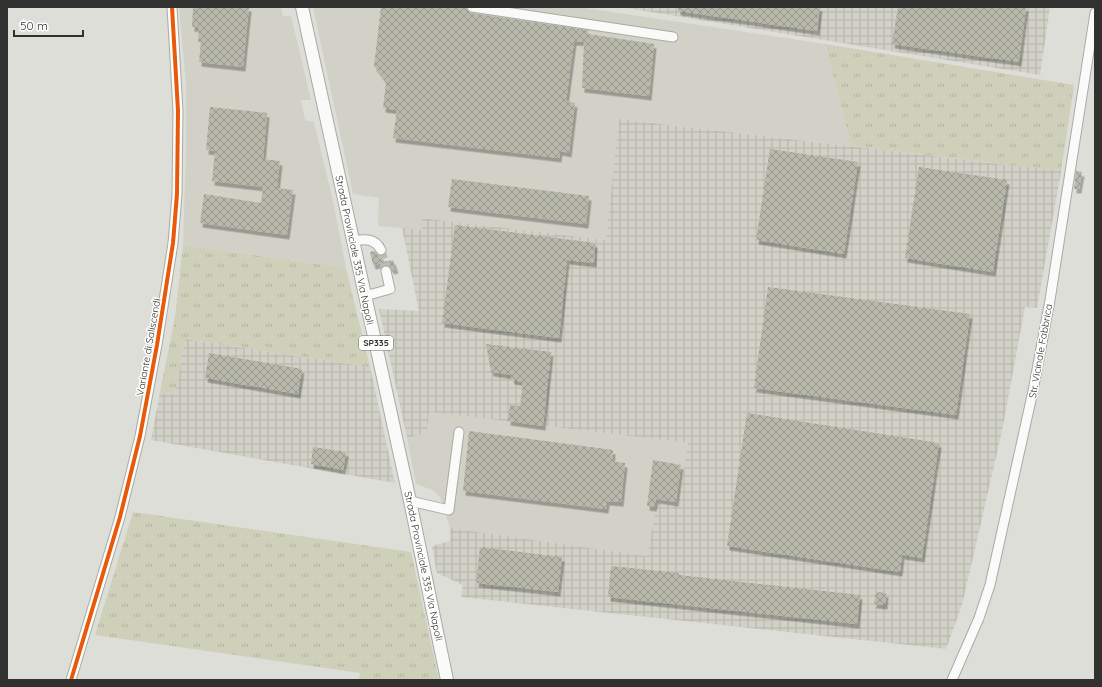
<svg xmlns="http://www.w3.org/2000/svg" width="1102" height="687" font-family="Quicksand,sans-serif">
<style>
.built{fill:#d1d1c7}
.industrial{fill:url(#industrial-grid)}
.grass{fill:url(#grass-tufts)}
.building{fill:url(#building-cross-hatch);filter:url(#shadow)}
.lines{fill:none;stroke-linecap:round;stroke-linejoin:round}
.minor-tunnel{stroke:#bbbbb7;stroke-width:9;stroke-dasharray:9 4.5;stroke-linecap:butt}
.minor-casing{stroke:#a9a9a6;stroke-width:11}
.major-casing{stroke:#a9a9a6;stroke-width:14}
.minor{stroke:#fafaf9;stroke-width:9}
.major{stroke:#fafaf9;stroke-width:12}
.cycleway-casing{stroke:#fffffe;stroke-width:6}
.cycleway{stroke:#e8590c;stroke-width:4}
.labels{text-anchor:middle;stroke-width:3;stroke-linejoin:round;paint-order:stroke}
.shield{fill:#fffffe;stroke:#6f6f6d;stroke-width:1}
.shield-label{font-size:9px;font-weight:bold;fill:#31312f}
.street-label{font-size:10px;fill:#31312f;stroke:#fffffe}
</style>
<defs>
<pattern id="industrial-grid" width="8" height="8" patternUnits="userSpaceOnUse"><rect width="8" height="8" fill="#d1d1c7"/><path d="M0 4h8M4 0v8" fill="none" stroke="#b4b4ab"/></pattern>
<pattern id="grass-tufts" width="24" height="20" patternUnits="userSpaceOnUse"><rect width="24" height="20" fill="#cfd0ba"/><path d="M3 7l-1-3M5 7V3M7 7l1-3M15 17l-1-3M17 17v-4M19 17l1-3" fill="none" stroke="#b2b3a0"/></pattern>
<pattern id="building-cross-hatch" width="8" height="8" patternUnits="userSpaceOnUse"><rect width="8" height="8" fill="#b8b9ab"/><path d="M0 0l8 8M0 8l8-8" fill="none" stroke="#96978c"/></pattern>
<filter id="shadow"><feDropShadow dx="2.5" dy="4.5" stdDeviation="0" flood-color="#0004"/></filter>
</defs>
<rect width="100%" height="100%" fill="#deded9"/>
<path class="built" d="M179,7H281L283,16H291L311,100H301L305,120L314,122L333,201L346,268L183,245L186,149V84Z
M313,7H579L825,44L851,146L620,119L606,240L422,218V230L378,226L379,198L353,194Z
M429,412L688,443L678,505L657,503L647,556L450,528L440,497L432,490L416,484L407,438L427,433Z"/>
<path class="industrial" d="M620,7H1050L1040,75Z
M619,119L1061,171L1037,308L1025,307L1002,431L962,605L946,649L461,597L463,585L437,573L432,546L450,541V528L647,556L657,503L678,505L688,443L429,412L427,433L407,438L379,309L419,311L402,228L422,230V218L606,240Z
M185,339L370,367L395,483L151,440L160,392L175,394Z"/>
<path class="grass" d="M825,44L1074,85L1061,171L851,146Z
M183,245L346,268L370,367L185,339L175,394L160,392L175,317Z
M133,512L411,552L439,680H359L360,673L95,635Z"/>
<path class="building" d="M193,7H249L243,67L199,62L201,42H198L199,28L192,27Z
M381,7L466,8L468,11L471,13L588,30V34L654,44L649,96L582,88L584,42L574,41L566,101L575,103L569,153L560,151L559,158L393,138L397,110L383,108L386,82L374,66Z
M678,7H820L817,31L678,11Z
M898,7H1026L1019,62L892,44Z
M210,107L267,113L263,159L280,161L277,188L293,190L287,235L200,223L204,194L261,203L263,187L212,181L215,151L206,150Z
M770,149L858,162L844,254L756,240Z
M919,167L1007,180L993,272L905,258Z
M1076,171L1082,172L1079,189H1074Z
M452,179L589,196L586,224L448,207Z
M455,225L595,243L594,263L567,260L559,338L442,323Z
M375,251L378,255L382,256L383,262L393,260L396,269L392,270L388,265L384,266L383,263L373,265L370,252Z
M768,287L970,314L956,415L754,388Z
M486,344L551,352L543,426L508,421L510,405L520,406L523,382L512,380L511,375L491,372Z
M209,353L302,369L298,394L205,378Z
M747,413L939,443L922,558L902,555L900,572L727,546Z
M469,431L613,450L612,461L625,463L621,502L607,501L606,509L463,491Z
M313,447L346,452L343,470L311,464Z
M653,460L681,465L676,502L656,499L654,507L647,506Z
M480,547L562,557L558,592L476,583Z
M611,566L679,573V575L860,595L857,624L608,597Z
M876,592L886,593L885,605L874,604Z"/>
<g class="lines">
<path class="minor-tunnel" d="M381,250L386,271"/>
<defs>
<path id="minor" d="M472,7L673,37
M353,241C365,239 375,238 381,250
M365,296L390,289L386,271
M410,501L449,510L459,432
M71,680L120,517L140,436L157,345L173,243L177,194L178,111L172,7
M952,680L979,618L990,585L1033,391L1050,300L1095,13"/>
<path id="major" d="M302,7L410,501L447,680"/>
</defs>
<use href="#minor" class="minor-casing"/>
<use href="#major" class="major-casing"/>
<use href="#minor" class="minor"/>
<use href="#major" class="major"/>
<defs>
<path id="cycleway" d="M71,680L120,517L140,436L157,345L173,243L177,194L178,111L172,7"/>
</defs>
<use href="#cycleway" class="cycleway-casing"/>
<use href="#cycleway" class="cycleway"/>
</g>
<g class="labels">
<rect class="shield" x="359" y="336" width="34" height="14" rx="3"/>
<g class="shield-label">
<text x="376" y="346">SP335</text>
</g>
<g class="street-label">
<text transform="translate(355 250) rotate(78)" y="4">Strada Provinciale 335 Via Napoli</text>
<text transform="translate(148 347) rotate(-80)" y="4">Variante di Saliscendi</text>
<text transform="translate(1040 351) rotate(-80)" y="4">Str. Vicinale Fabbrica</text>
<text transform="translate(424 566) rotate(78)" y="4">Strada Provinciale 335 Via Napoli</text>
</g>
</g>
<rect width="1102" height="687" fill="none" stroke="#31312f" stroke-width="16"/>
<path d="M14 30v6h69v-6" fill="none" stroke="#31312f" stroke-width="2"/>
<text x="20" y="30" font-size="12" fill="#31312f" stroke="#fffffe" stroke-width="3" paint-order="stroke">50 m</text>
</svg>
